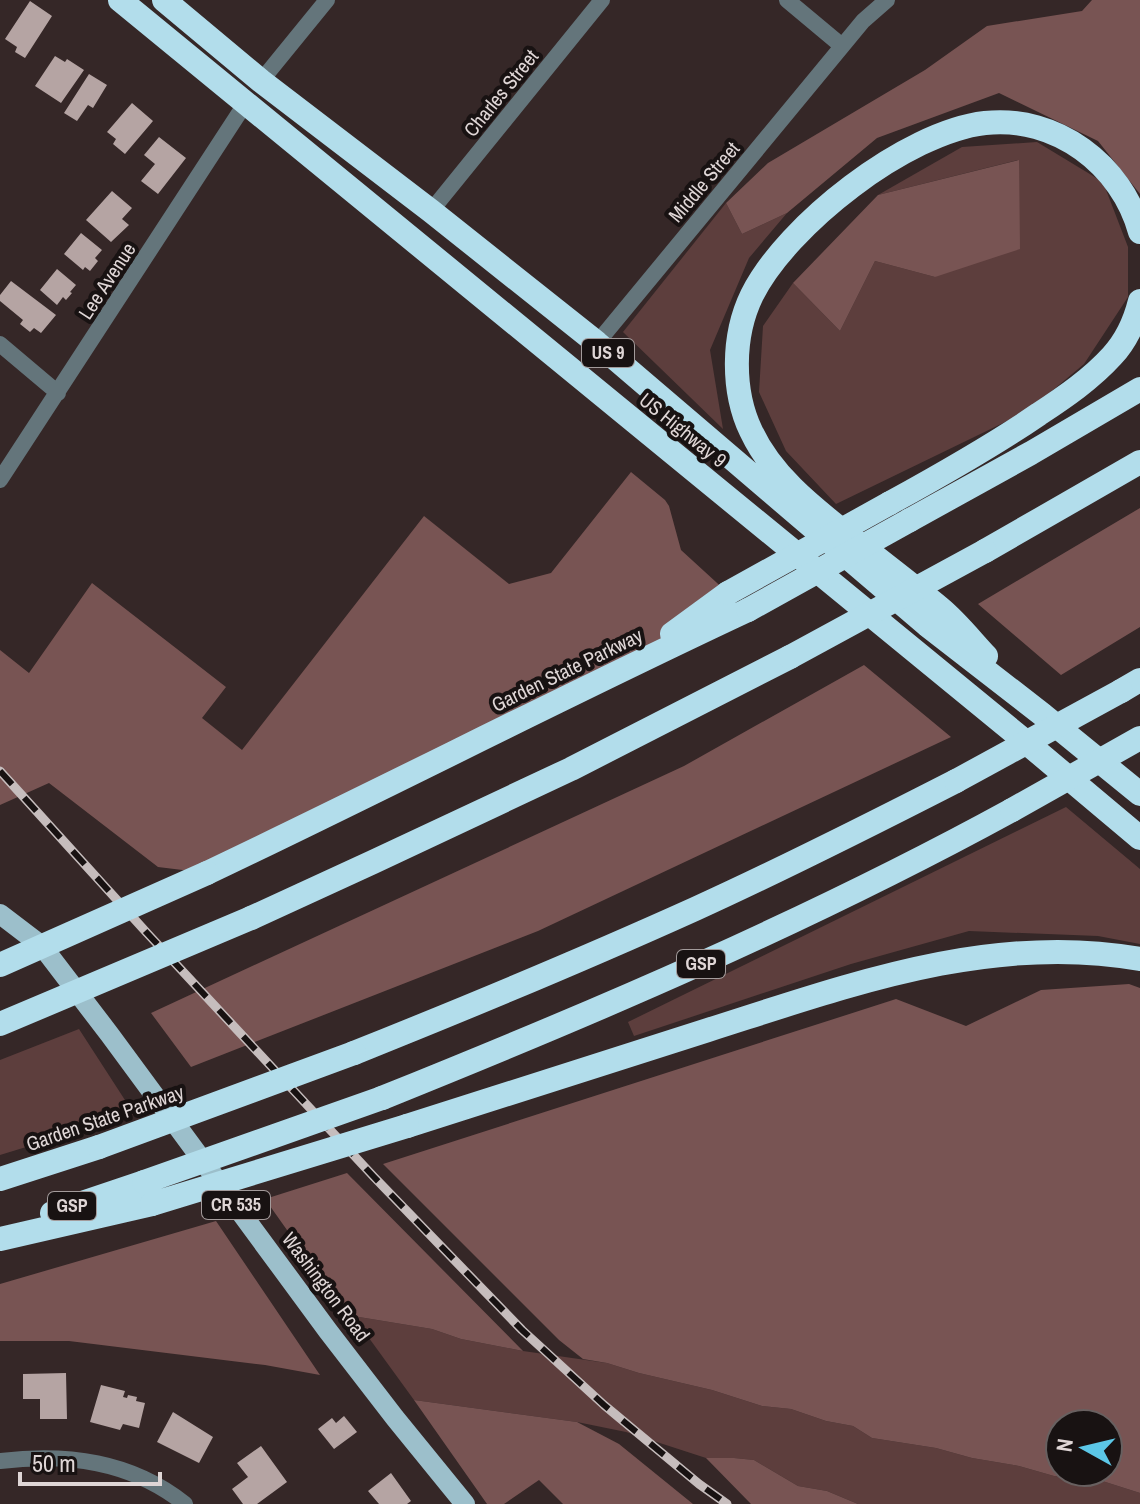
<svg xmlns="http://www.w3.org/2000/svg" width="1140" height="1504" font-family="'Archivo Narrow',sans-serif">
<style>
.green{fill:#5d3e3d}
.forest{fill:#785453;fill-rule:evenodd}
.building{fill:#b5a4a3}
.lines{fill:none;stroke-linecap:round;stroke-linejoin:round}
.street{stroke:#64757b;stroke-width:16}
.primary{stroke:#9cbfcb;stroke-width:20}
.highway{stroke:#b2ddeb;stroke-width:24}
.rail-casing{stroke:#c6bdbd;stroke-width:9}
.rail{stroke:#181212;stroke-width:6;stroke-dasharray:18;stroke-linecap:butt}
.highway-bridge{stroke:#b2ddeb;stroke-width:24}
.labels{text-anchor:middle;stroke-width:8;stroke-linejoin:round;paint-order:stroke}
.shield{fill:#181212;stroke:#a39b9b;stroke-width:2}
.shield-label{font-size:18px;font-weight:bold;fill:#dfd6d6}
.street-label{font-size:20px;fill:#dfd6d6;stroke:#181212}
</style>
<rect width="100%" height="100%" fill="#352727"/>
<path class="green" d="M1037,142L1103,182L1128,247V297L1084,364L1028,411L836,504L786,451L759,392L763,326L793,283L840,331L875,261L935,277L1018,160L878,195L962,147Z
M726,203L742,234L787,213L749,258L710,350L723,429L623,332Z
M1066,807L1140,869V944L1098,936L969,931L851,964L634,1036L628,1022Z
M79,1029L134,1114L0,1155V1060Z
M353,1316L432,1329L461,1339L523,1351L607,1363L639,1373L712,1390L762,1406L791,1409L826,1421L853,1426L872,1438L936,1448L972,1458L1019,1466L1054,1476L1096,1479L1140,1493V1504H858L827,1491L798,1486L754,1460L734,1458H706L626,1432L577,1422L414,1400Z"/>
<path class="forest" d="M1092,0H1140V194L1098,141L999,93L877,138L787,213L742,234L726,203L768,163L925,70L987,26L1082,11Z
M1019,160L1020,249L935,277L875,261L840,331L793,283L878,195Z
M631,472L665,500L669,506L681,550L728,593L628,666L207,873L158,867L49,783L0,805V650L29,673L92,583L226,687L202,718L242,750L424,516L509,584L551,573Z
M1140,508V627L1061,675L978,604Z
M864,665L951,737L538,931L191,1067L151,1013L684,766Z
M1129,984L1140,988V1493L1096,1479L1054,1476L1019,1466L972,1458L936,1448L872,1438L853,1426L826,1421L791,1409L762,1406L712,1390L639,1373L607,1363L583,1359L559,1340L383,1164L896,999L966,1026L1041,990ZM1060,1424H1108V1472H1060Z
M347,1173L523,1351L461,1339L432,1329L353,1316L326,1285L265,1199Z
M216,1221L320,1375L265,1365L69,1341H0V1284Z
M414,1400L577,1422L619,1444L693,1504H563L539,1480L504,1504H487Z
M706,1458H734L754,1460L798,1486L827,1491L858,1504H751Z"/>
<path class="building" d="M30,1L52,16L25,58L15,52L17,47L5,39Z
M55,56L65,62L67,59L84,70L61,103L35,86Z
M89,74L107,85L93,108L88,105L77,121L64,113Z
M132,103L153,121L125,154L113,144L116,139L107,132Z
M159,137L186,158L158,194L141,181L155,164L144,155Z
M112,191L132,208L122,219L129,225L111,242L86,220Z
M81,233L102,250L95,258L98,261L90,271L85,267L83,270L64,254Z
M57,269L76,285L70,292L72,293L66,300L63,297L57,305L40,290Z
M11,281L56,315L41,333L34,328L30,332L20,324L23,320L0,301V295Z
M66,1373L67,1419H40V1399H23V1374Z
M101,1385L125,1391L123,1397L127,1398L128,1395L137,1397L136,1401L145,1403L139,1428L123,1424L120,1430L90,1422Z
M173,1412L213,1437L199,1463L157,1442Z
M344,1416L357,1432L334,1449L318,1429L332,1418L336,1423Z
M261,1446L287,1482L257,1504H243L232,1489L248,1477L237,1463Z
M391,1473L411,1501L407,1504H379L368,1491Z"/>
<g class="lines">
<path class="street" d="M787,0L842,46
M261,81L327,0
M431,211L602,0
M597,343L863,21L887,0
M0,344L58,393
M0,480L245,104
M0,1461C67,1453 131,1461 185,1504"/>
<path class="primary" d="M0,914L42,946L110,1035L328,1331L395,1418L465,1504"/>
<path class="highway" d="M120,0L1021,738L1140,838
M164,0L261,81L431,211L597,343L927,625L1043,715L1140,794
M890,503C941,475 991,447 1039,414C1065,397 1091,379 1112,356C1126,341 1135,321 1140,301
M910,520L1031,453L1140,389
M985,551L1140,462
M672,634L728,593
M986,656C971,640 957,622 940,608C912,585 883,563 854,540C815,509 773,478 751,431C732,391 732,336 752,295C787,225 906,132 985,123C1056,115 1122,165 1140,232
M1121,691L1140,680
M207,873C388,787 566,695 748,610
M251,918L373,862L571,769L790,657
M354,1053C469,1007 582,960 695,909C783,869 870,825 956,781
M382,1098C596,1012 809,921 1012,810
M407,1126C507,1094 607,1062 708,1030C847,986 991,932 1140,959
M0,1179L99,1147
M52,1213L144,1182
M0,1239L152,1204"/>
<defs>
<path id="rail" d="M0,771L147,933L374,1177L522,1330L604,1405L699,1484L727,1504"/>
</defs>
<use href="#rail" class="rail-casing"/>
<use href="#rail" class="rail"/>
<path class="highway-bridge" d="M728,593L890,503
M748,610L910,520
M790,657L985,551
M956,781L1121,691
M1012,810L1140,738
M0,965L207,873
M0,1024L251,918
M99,1147L354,1053
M144,1182L382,1098
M152,1204L407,1126"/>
</g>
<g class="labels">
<g class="shield">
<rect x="582" y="339" width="52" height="28" rx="6"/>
<rect x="677" y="950" width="48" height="28" rx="6"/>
<rect x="202" y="1191" width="68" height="28" rx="6"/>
<rect x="48" y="1192" width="48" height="28" rx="6"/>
</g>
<g class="shield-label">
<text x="608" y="359">US 9</text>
<text x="701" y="970">GSP</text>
<text x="236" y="1211">CR 535</text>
<text x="72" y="1212">GSP</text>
</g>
<g class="street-label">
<text transform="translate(501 93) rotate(-51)" y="7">Charles Street</text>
<text transform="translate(704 182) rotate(-50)" y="7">Middle Street</text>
<text transform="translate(107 281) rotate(-57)" y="7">Lee Avenue</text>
<text transform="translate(683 430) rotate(39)" y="7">US Highway 9</text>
<text transform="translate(567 670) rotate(-26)" y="7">Garden State Parkway</text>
<text transform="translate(105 1118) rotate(-19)" y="7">Garden State Parkway</text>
<text transform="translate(326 1287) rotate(53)" y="7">Washington Road</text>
</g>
</g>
<g transform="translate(1084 1448) rotate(278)"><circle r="38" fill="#181212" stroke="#686060" stroke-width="2"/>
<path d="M0-6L14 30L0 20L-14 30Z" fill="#5cc7e7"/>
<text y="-12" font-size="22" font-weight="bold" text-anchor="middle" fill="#dfd6d6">N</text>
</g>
<path d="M20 1472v12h140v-12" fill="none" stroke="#dfd6d6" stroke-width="4"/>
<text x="32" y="1472" font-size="24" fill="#dfd6d6" stroke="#181212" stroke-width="6" paint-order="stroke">50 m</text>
</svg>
